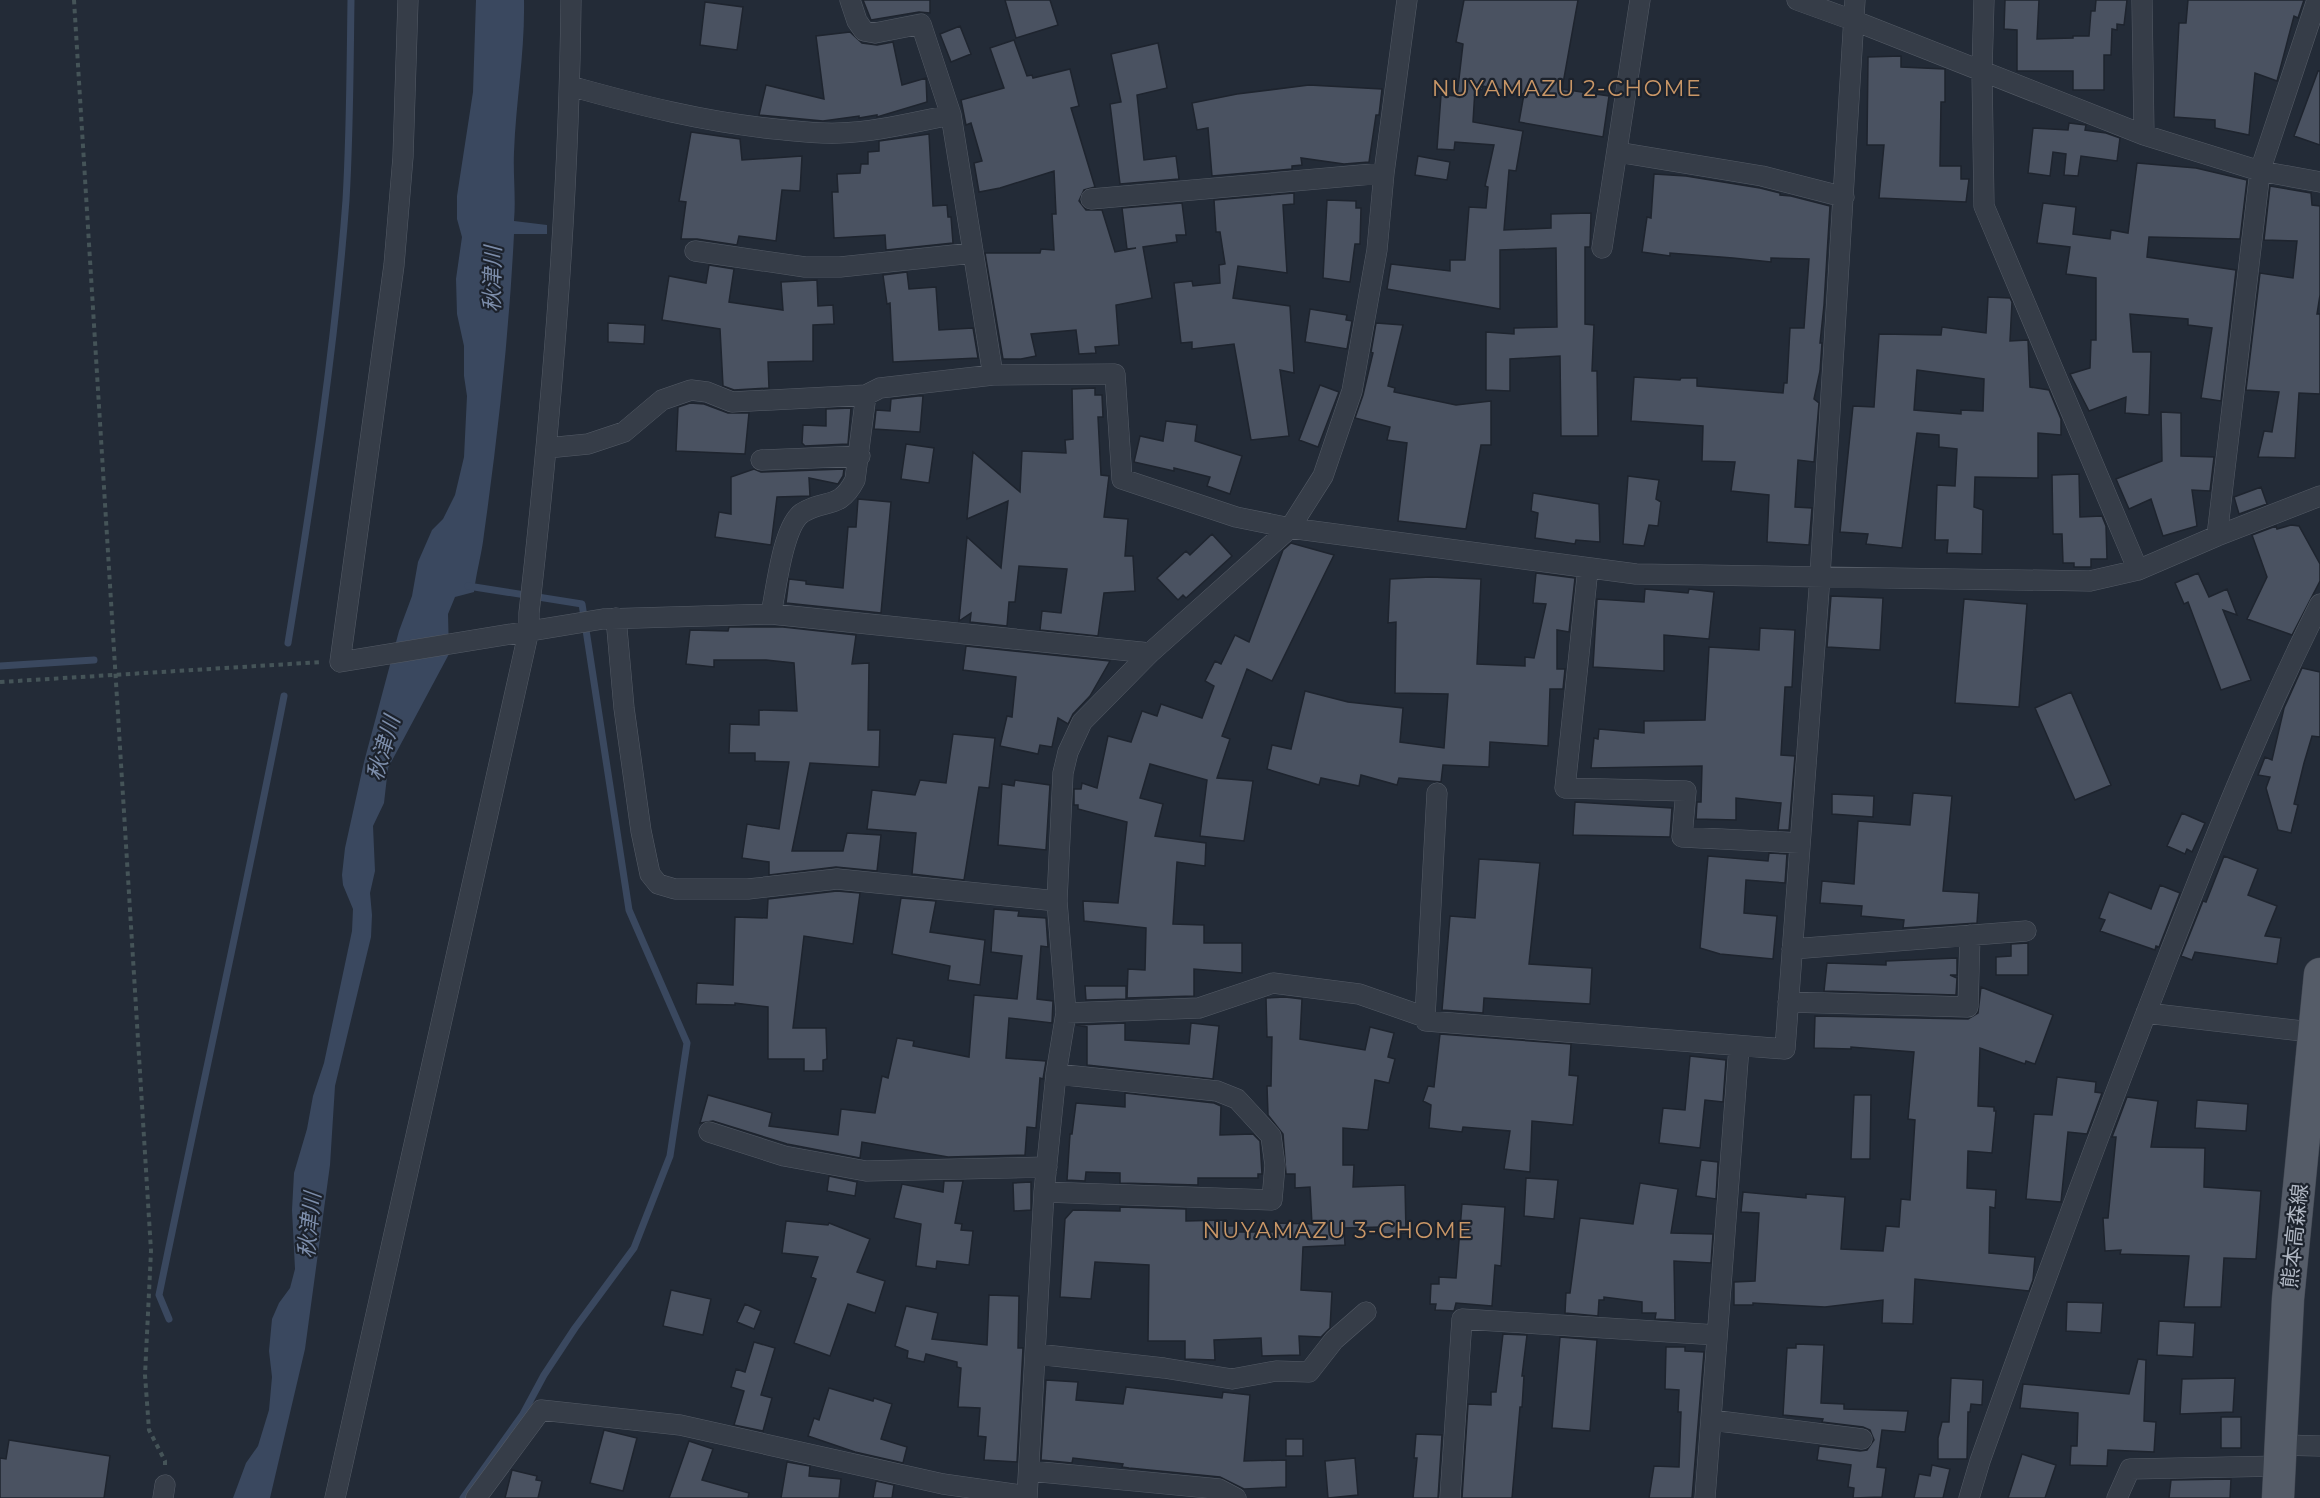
<svg xmlns="http://www.w3.org/2000/svg" width="2320" height="1498" font-family="Montserrat,'Noto Sans JP',sans-serif">
<style>
.water{fill:#3a485f}
.lines{fill:none;stroke-linecap:round;stroke-linejoin:round}
.stream{stroke:#3a485f;stroke-width:7}
.building{fill:#4a5261;stroke:#1e242e;stroke-width:1.5;fill-rule:evenodd}
.minor-casing{stroke:#545b66;stroke-width:21}
.primary-casing{stroke:#404651;stroke-width:33}
.path{stroke:#455458;stroke-width:4;stroke-dasharray:4.5 4.5;stroke-linecap:butt}
.minor{stroke:#363d48;stroke-width:20}
.primary{stroke:#555c68;stroke-width:32}
.labels{text-anchor:middle;stroke-width:4.5;stroke-linejoin:round;paint-order:stroke}
.street-label{font-size:21px;fill:#b1b8c4;stroke:#1c222c}
.neighbourhood-label{font-size:22px;letter-spacing:1.5px;fill:#ca9767;stroke:#1c222c}
.water-label{font-size:22px;font-style:italic;fill:#7c8daa;stroke:#1c222c}
</style>
<rect width="100%" height="100%" fill="#232b37"/>
<path class="water" d="M476,0H524C525,52 516,100 514,152C513,175 516,198 514,221L547,225V234H514C509,334 498,434 484,534C482,553 476,573 474,592L455,597L448,614L449,654L388,768L384,803L373,826L375,871L370,893L372,915L371,937L335,1086L330,1165L305,1349L270,1498H233L246,1463L258,1446L269,1410L272,1377L269,1351L272,1319L279,1303L290,1288L295,1269L292,1210L294,1173L307,1129L313,1096L324,1063L352,931L353,909L343,885L342,875L345,848L364,762L399,631L412,596L418,562L432,530L443,519L455,495L464,457L467,396L464,376V346L457,314L456,279L462,237L457,219V196L473,92Z"/>
<g class="lines">
<path class="stream" d="M288,643C312,496 335,349 346,200C350,134 350,67 351,0
M0,666L94,660
M169,1319L159,1295C200,1095 245,896 284,696
M463,1498L523,1414L544,1375L575,1328L634,1248L670,1156L687,1043L629,910L582,604L468,586"/>
</g>
<path class="building" d="M863,0H930V13L919,12L871,20Z
M1005,0H1050L1058,25L1016,38Z
M1464,0H1578L1562,89L1609,96L1603,137L1519,122L1524,94L1483,86L1482,90L1475,89L1473,122L1523,131L1516,171L1509,170L1504,230L1551,228V214L1591,213L1590,247H1585V324L1594,325L1592,371H1597L1598,436H1561L1560,356L1510,359V391L1486,390V332L1514,334V328L1557,327L1556,248L1500,250V309L1387,289L1391,264L1450,271V260H1465L1469,207L1486,208L1488,187L1485,186L1494,145L1455,142L1454,150L1437,149L1441,95L1457,96L1463,44L1456,42Z
M2005,0H2039L2037,39L2073,38V36H2089L2091,11H2095L2096,0H2127L2124,25L2117,24V30L2112,29L2111,55H2104V90H2073V71H2017V30L2004,29Z
M2188,0H2304L2298,18L2294,16L2277,81L2255,73L2249,135L2215,128V120L2174,117L2179,23H2186Z
M705,2L743,7L737,50L700,45Z
M960,26L971,54L951,62L940,34Z
M850,32L862,43L877,45L893,42L902,85L926,78L927,102L877,117V115L859,118V116L823,121L759,115L766,85L824,99L816,36Z
M1014,40L1027,76L1032,75L1033,78L1070,69L1079,106L1071,108L1095,187L1084,190L1079,201L1086,210H1102L1115,252L1136,248L1127,249L1122,208L1182,203L1186,235H1176L1177,242L1143,247L1152,298L1116,305L1119,345L1095,347L1096,353L1079,354L1076,330L1031,334L1036,356L1021,359H1003L985,253H1040L1041,249L1054,250L1052,214H1056L1054,171L1000,188L979,192L974,163L982,161L971,123L966,125L961,100L1004,88L990,48Z
M1158,43L1167,88L1137,95L1144,160L1176,156L1179,179L1120,184L1110,104L1121,102L1111,54Z
M1901,56V67L1945,69V102H1941L1940,166H1961V179H1969L1966,202L1879,198L1884,145H1867L1868,57Z
M2318,71H2320V145L2294,136Z
M1309,85L1382,89L1379,115H1376L1369,162L1344,164L1301,158L1302,165L1292,166V169L1212,176L1208,128L1197,130L1192,103L1237,94Z
M2069,123L2086,125L2085,130L2106,133L2120,138L2117,161L2081,156L2078,176L2064,175L2066,154L2053,152L2050,176L2028,173L2033,128L2068,130Z
M691,132L740,139L742,160L802,156L800,191L782,190L776,241L739,236L737,245L697,239H681L686,202L679,201Z
M929,134L933,206L947,205L948,217H951L953,243L886,250L885,235L834,238L832,192H838L837,174L860,173L861,164H868V152L879,151V141Z
M1418,156L1450,162L1447,180L1415,175Z
M2137,163L2196,168L2247,180L2240,239L2149,237L2147,257L2236,270L2221,401L2201,398L2212,328L2188,325V319L2130,314L2133,352H2151L2149,415L2125,413L2126,397L2089,411L2070,374L2090,368L2091,340H2096V278L2066,274L2070,247L2037,243L2043,203L2076,207L2073,234L2110,239L2111,230L2128,233Z
M1654,174L1686,176L1760,188L1780,193V195L1791,196L1830,206L1824,305L1820,343H1822L1820,371L1814,399L1819,403L1814,462L1798,460L1795,507L1812,508L1809,545L1767,542L1769,495L1731,491L1735,462L1702,461L1703,426L1631,421L1634,377L1680,380L1681,378H1697V386L1783,393L1784,383H1787L1790,328H1804L1809,259L1771,258V262L1733,258L1670,253V256L1642,252L1647,217L1651,218Z
M2270,186L2311,193L2312,205L2320,206V295L2317,314H2320V394L2299,393L2295,458L2258,457L2264,431L2272,432L2279,392L2246,390L2260,273L2293,278L2297,241L2264,240Z
M1294,193V204L1283,205L1287,273L1238,266L1233,298L1290,306L1294,373L1280,370L1289,436L1251,440L1234,344L1192,349V342L1181,343L1174,283L1192,281L1193,286L1220,283L1219,265L1225,264L1220,232H1216L1214,200Z
M1327,200L1356,201V208H1361L1360,244H1355L1350,282L1323,278Z
M709,265L734,269L729,302L783,310L781,282L817,280L818,306L833,305L834,324L813,325V361L768,362L769,388L734,390L723,386L720,329L662,320L669,276L706,283Z
M907,272L909,289L936,287L939,330L973,328L978,358L893,362L890,303L887,304L883,275Z
M1988,297L2010,298L2012,302L2010,341L2028,340L2030,387L2049,390L2061,419V435L2038,433V478L1975,477L1974,507L1983,510L1982,554L1947,553L1948,540H1935L1937,485L1955,486L1957,449L1939,447V435L1917,433L1902,548L1866,544L1868,534L1840,532L1853,406L1874,407L1879,334L1941,335L1942,327L1986,333ZM1917,370L1984,379L1983,411L1961,410V414L1914,410Z
M1310,309L1347,315L1346,320L1352,321L1347,349L1305,342Z
M608,323L645,325L644,344L608,342Z
M1376,323L1403,325L1388,386L1395,388L1394,392L1456,405L1491,401V445H1481L1466,529L1398,521L1407,443L1387,440L1390,427L1355,418L1363,395L1373,353L1371,352Z
M1320,385L1339,392L1318,447L1299,440Z
M1095,388V395H1102L1103,417H1098L1101,475L1109,476L1104,517L1128,519L1125,556H1133L1135,591L1104,593L1098,636L1040,630L1042,611L1061,613L1067,569L1019,566L1015,602H1009L1007,626L970,622L971,613L959,621L967,537L1001,568L1008,501L967,519L973,452L1020,492L1022,451L1066,453L1065,440L1073,439L1072,389Z
M918,396H923L920,432L874,429L876,410L890,411L891,399Z
M690,403L704,404L728,413H749L745,454L676,451L678,407Z
M851,408L848,444L805,446L802,443L803,425L826,426V409Z
M2161,412L2181,413V456L2214,457L2210,491L2192,490L2197,526L2163,536L2151,499L2129,509L2116,479L2162,461Z
M1166,421L1197,425L1195,441L1242,456L1230,494L1207,486L1210,477L1174,468V471L1134,462L1140,436L1163,441Z
M906,444L934,448L929,483L901,479Z
M754,469L761,472L844,469L843,476L838,484L809,478L810,496L777,497L771,545L715,537L719,512L731,514V477Z
M2079,474L2080,517L2102,516L2106,526L2107,559H2091V567H2074V563H2063L2062,534H2053L2052,475Z
M1628,476L1659,480L1656,499L1661,502L1658,526L1649,525L1644,546L1623,544Z
M2261,487L2267,504L2239,514L2234,497Z
M1533,493L1599,504L1600,542L1576,540L1575,544L1535,538L1538,513L1531,511Z
M858,499L891,502L881,613L786,603L789,579L806,581V584L843,588L848,527H856Z
M2291,525L2299,526L2320,564V581L2292,635L2247,619L2267,577L2252,535L2276,526L2277,529Z
M1212,534L1232,556L1186,598L1183,595L1178,600L1157,578L1186,551L1190,555Z
M1291,543L1334,555L1272,681L1247,669L1222,736L1230,739L1217,778L1253,781L1244,841L1200,836L1207,780L1150,764L1140,798L1163,804L1155,836L1206,843L1205,866L1177,862L1173,924L1204,925V943H1242V973L1194,969V996L1127,998L1128,969L1145,970L1146,928L1084,921L1083,901L1118,903L1127,822L1078,809V805H1074V789H1081L1082,783L1097,788L1108,736L1131,742L1142,711L1157,716L1161,704L1202,718L1214,686L1205,681L1215,661L1221,664L1235,635L1249,642L1283,550Z
M1536,573L1575,578L1569,632L1557,630V669H1565L1563,689H1550L1548,746L1490,742L1489,767L1443,765L1441,782L1399,778L1397,785L1361,775L1359,786L1321,778L1319,785L1267,769L1272,745L1291,749L1305,691L1348,702L1403,708L1400,742L1444,748L1448,694L1395,693L1396,622L1388,623L1390,579L1431,577L1481,579L1477,664L1525,666V657L1534,658L1546,604L1533,603Z
M2198,573L2209,597L2227,589L2237,615L2223,610L2251,680L2221,690L2188,602L2184,604L2175,583Z
M1645,589L1688,593L1689,589L1714,592L1709,639L1664,635V671L1593,667L1597,599L1644,602Z
M1831,596L1883,598L1880,650L1827,647Z
M1964,599L2027,604L2019,707L1955,703Z
M729,627H783L856,635L852,664L869,663L868,730H880L879,767L810,763L792,851H843L847,833L881,835L877,871L836,867L769,875V862L742,858L747,824L779,829L789,762L755,761V753H729L730,724L759,725V710L797,711L794,663L766,660H714V667L686,664L690,630L728,631Z
M1760,628L1795,630L1792,687H1785L1781,755L1795,756L1789,830H1778L1781,803L1736,798V820L1696,819L1697,802H1701L1702,766L1591,768L1594,738L1598,739L1599,729L1644,733V721L1705,720L1709,647L1759,650Z
M966,646L1110,661L1090,696L1073,714L1068,724L1058,718L1052,747L1040,745L1038,754L1000,746L1007,716L1012,717L1016,677L963,670Z
M2302,668L2320,672V737L2312,736L2304,763L2294,804L2298,805L2291,833L2278,830L2266,788L2270,777L2258,775L2265,757L2272,760L2284,708Z
M2071,692L2111,785L2075,800L2035,708Z
M953,734L995,738L989,788L979,787L964,880L912,874L916,833L867,829L872,790L915,795L920,780L946,783Z
M1015,780L1050,785L1046,850L998,845L1002,784L1014,786Z
M1913,793L1952,796L1943,891L1979,893L1977,923L1903,928L1904,920L1861,916L1862,906L1820,903L1822,881L1854,884L1858,821L1910,825Z
M1832,794L1874,796L1873,817L1832,814Z
M1575,802L1672,808L1670,837L1573,835Z
M2182,813L2205,823L2192,852L2187,849L2185,854L2167,846Z
M1769,853L1787,854L1785,883L1746,880L1744,913L1777,916L1773,959L1720,954L1700,948L1708,856L1768,861Z
M2224,856L2258,869L2248,895L2277,906L2265,936L2281,938L2277,964L2195,952L2192,960L2181,956L2203,901L2206,902Z
M1479,859L1540,863L1529,964L1592,968L1590,1004L1484,998L1483,1013L1442,1010L1450,916L1475,918Z
M2160,885L2180,893L2159,947L2156,946L2155,950L2100,931L2105,920L2099,918L2109,892L2151,909Z
M837,891L860,893L853,944L804,936L793,1028H826L827,1059L823,1060V1071H804V1059H768V1007L735,1003V1005L696,1004L697,983L733,985L735,917L767,918L768,899Z
M901,898L936,901L930,932L985,940L980,985L948,980L950,966L892,954Z
M994,909L1019,911L1018,916L1046,918L1048,947L1041,946L1037,999L1053,1001L1052,1023L1009,1018L1006,1058L1046,1061L1043,1079L1040,1078L1036,1128L1027,1127L1025,1155L948,1157L862,1142L860,1158L787,1144L713,1121L700,1123L708,1095L772,1113L769,1126L838,1135L841,1109L875,1113L882,1076L888,1078L897,1038L914,1041L913,1046L969,1057L974,995L1017,999L1022,956L991,952Z
M2028,943V975H1996V957L2011,956V944Z
M1957,958V975H1950L1957,978L1956,995L1824,991L1827,963L1886,965V961Z
M1085,986H1126V999L1086,1000Z
M1981,987L2053,1015L2035,1064L2026,1061L2025,1064L1980,1048L1978,1106L1994,1107V1111H1996L1992,1153L1968,1151L1967,1188L1996,1190L1995,1208L1990,1207L1989,1253L2035,1257L2033,1280L2029,1291L1915,1279L1913,1324L1882,1323L1883,1300L1825,1307L1753,1303V1305H1734V1282L1755,1281L1759,1213L1741,1212L1743,1192L1806,1198V1194L1845,1197L1841,1249L1883,1251L1886,1226L1899,1227L1901,1199L1910,1200L1915,1120L1908,1119L1914,1052L1851,1047V1049L1814,1048L1815,1016L1968,1019L1978,1013Z
M1285,997L1302,999L1300,1039L1365,1050L1370,1027L1394,1033L1388,1057L1395,1059L1389,1083L1375,1080L1368,1130L1343,1128V1165H1354L1353,1187L1405,1185L1406,1233L1381,1234V1227L1344,1228L1345,1245L1303,1247L1301,1290L1332,1292L1330,1328L1321,1337L1299,1336L1300,1355L1262,1356L1261,1338L1214,1340L1215,1360L1185,1359V1341H1148L1149,1265L1095,1262L1091,1299L1060,1297L1065,1219L1073,1210L1120,1211V1207L1186,1209V1221L1226,1220V1226H1237V1232H1275V1223L1312,1224L1310,1187L1295,1188V1174H1286L1283,1134L1268,1115L1267,1086H1271L1272,1037H1267L1266,998Z
M1125,1023V1040L1189,1044L1191,1023L1219,1026L1213,1079L1087,1065V1027L1076,1025Z
M1440,1034L1571,1044L1569,1075L1578,1076L1573,1125L1532,1121L1530,1172L1504,1169L1510,1131L1463,1127L1462,1132L1429,1128L1431,1105L1423,1101L1428,1086L1434,1087Z
M1690,1056L1726,1060L1723,1102L1705,1100L1700,1148L1659,1143L1663,1108L1685,1110Z
M2057,1077L2096,1082L2095,1092L2102,1093L2087,1134L2068,1132L2061,1202L2026,1199L2034,1114L2052,1115Z
M1125,1093L1214,1103L1221,1106L1220,1135L1253,1134L1260,1141L1262,1174H1258V1178H1198V1185L1120,1183V1173L1086,1172L1085,1181L1067,1180L1070,1134H1072L1076,1103L1125,1107Z
M1854,1095H1871L1870,1159H1851Z
M2127,1097L2158,1101L2151,1147L2205,1148L2204,1187L2261,1191L2256,1259L2224,1258L2221,1307H2184L2189,1256L2120,1254L2121,1250L2105,1251L2103,1218H2108L2116,1137H2112Z
M2197,1100L2248,1104L2246,1131L2195,1128Z
M1701,1160L1718,1162L1716,1199L1696,1196Z
M829,1176L857,1182L855,1196L827,1191Z
M1526,1178L1558,1180L1554,1219L1524,1216Z
M944,1181H963L955,1223L962,1224L961,1230L973,1231L969,1265L937,1261L936,1269L916,1266L921,1224L894,1218L902,1184L943,1192Z
M1031,1182V1210L1014,1211L1013,1183Z
M1640,1183L1678,1189L1671,1233L1713,1234L1711,1263L1674,1261L1675,1320L1655,1319L1656,1313H1642V1302L1604,1297V1300H1599L1598,1316L1565,1313L1566,1293H1570L1580,1218L1633,1224Z
M1462,1204L1505,1207L1501,1266L1495,1265L1492,1306L1456,1303L1454,1311L1435,1310L1436,1304H1430L1431,1284H1439V1277L1456,1278Z
M786,1221L828,1225L829,1223L870,1239L857,1272L885,1281L875,1313L848,1304L830,1356L794,1343L816,1279L811,1277L818,1257L782,1253Z
M671,1290L711,1299L703,1335L663,1326Z
M989,1295L1019,1296L1018,1348H1023L1017,1462L984,1460L986,1437L978,1436L980,1408L958,1407L961,1368L957,1367V1362L926,1354L924,1362L907,1358L908,1351L895,1346L906,1306L938,1313L932,1339L987,1345Z
M2067,1302L2103,1303L2101,1333L2066,1331Z
M745,1304L761,1311L754,1329L737,1322Z
M2159,1321L2195,1323L2193,1357L2157,1355Z
M1503,1334L1527,1335L1522,1376H1524L1522,1407H1520L1512,1498H1462L1468,1404L1491,1405V1392H1496Z
M1560,1337L1597,1340L1590,1431L1552,1428Z
M754,1342L775,1348L761,1395L772,1398L763,1431L734,1425L744,1391L731,1387L736,1369L745,1372Z
M1796,1344L1824,1345L1821,1403L1844,1404V1409L1908,1411L1905,1432L1882,1430L1877,1467L1886,1468L1882,1497L1853,1498L1854,1488L1848,1487L1851,1465L1817,1460L1819,1446L1860,1451L1867,1450L1874,1440L1870,1430L1863,1427L1822,1422L1823,1419L1783,1415L1787,1348H1796Z
M1666,1347H1685V1351L1704,1352L1692,1498H1649L1654,1466L1679,1467L1681,1412H1678L1679,1390L1665,1389Z
M2138,1359L2146,1360L2144,1421L2156,1422L2154,1452L2108,1450L2107,1466L2070,1465L2071,1446H2077L2078,1413L2020,1408L2023,1384L2129,1394Z
M1951,1378L1983,1380L1982,1405L1971,1404L1970,1412H1968L1967,1459H1938V1438L1942,1422H1949Z
M2235,1378L2233,1412L2180,1414L2182,1379Z
M1046,1380L1078,1382L1076,1400L1123,1404L1126,1387L1222,1398L1223,1392L1250,1395L1244,1461L1286,1460V1487L1244,1489L1220,1477L1129,1468L1122,1467L1123,1464L1073,1458L1072,1463L1041,1460Z
M829,1388L873,1401L874,1398L892,1404L881,1439L907,1447L903,1463L855,1452L808,1436L814,1418L819,1420Z
M2221,1417H2241V1448H2221Z
M604,1430L637,1438L623,1491L590,1483Z
M1416,1434L1442,1435L1438,1498H1413L1417,1458H1414Z
M1286,1439H1303V1456H1286Z
M9,1440L110,1456L104,1498H0V1458L6,1459Z
M689,1441L713,1449L702,1480L749,1493L748,1498H669Z
M2022,1454L2056,1465L2045,1498H2008Z
M1355,1458L1358,1495L1328,1498L1325,1461Z
M787,1462L810,1466L809,1476L841,1479L839,1498H781Z
M1932,1465L1950,1469L1943,1498H1914L1919,1474L1930,1476Z
M512,1470L537,1476L536,1480L542,1481L538,1498H505Z
M2231,1479L2230,1498H2169L2171,1480Z
M876,1481L894,1485L892,1498H873Z"/>
<g class="lines">
<defs>
<path id="minor" d="M408,0L403,157L394,265L340,662L603,619L771,614L1150,653
M850,0L857,21L864,31L875,33L921,24L951,115L993,375
M1797,0L1855,21L2144,135L2260,171L2320,182
M1984,0L1982,71L1984,206L2138,570
M2142,0L2144,135
M570,86C638,105 705,122 775,129C796,131 818,134 839,133C877,132 914,122 951,115
M1617,152L1762,176L1844,197
M1091,199L1384,173
M1602,248L1640,0
M695,251L805,267H840L973,253
M547,448L588,444L624,432L662,400L691,390L707,392L732,402L866,395
M761,460L860,456
M2217,536L2260,171L2317,0
M1588,568L1565,788L1686,791L1682,837L1800,843
M771,614C776,590 783,526 802,513C825,498 839,511 855,480L866,395L880,388L993,375L1115,374L1122,479L1236,517L1290,528L1636,574L2090,581L2138,570L2217,536L2320,496
M616,618L624,708L641,831L650,874L658,884L675,889H748L837,879L1057,901
M1792,949L2026,931
M1788,1002L1968,1007L1970,935
M1066,1013L1199,1008L1273,983L1359,994L1425,1017L1426,1021L1785,1049L1820,576L1855,0
M2146,1013L2320,1033
M1425,1017L1437,793
M709,1132L784,1156L866,1171L1047,1167
M1044,1192L1272,1200L1275,1165L1271,1136L1237,1099L1217,1091L1056,1074
M1036,1354L1164,1368L1232,1379L1276,1371L1309,1372L1334,1340L1366,1312
M1711,1420L1862,1439
M2281,1445L2320,1446
M1030,1471L1219,1489L1236,1498
M163,1498L165,1485
M335,1498L529,630V613C552,409 569,205 571,0
M476,1498L541,1410L680,1425L943,1484L1027,1496
M1027,1498L1044,1192L1056,1074L1066,1013L1057,901L1063,773L1068,752L1082,722L1150,653L1290,528L1323,476L1352,391L1377,250L1384,173L1407,0
M1450,1498L1462,1319L1717,1335
M1705,1498L1739,1047
M1969,1498L1980,1461C2038,1298 2098,1136 2161,975C2210,849 2259,725 2320,604
M2117,1498L2130,1469L2280,1466"/>
<path id="primary" d="M2278,1498L2288,1299L2320,974"/>
</defs>
<use href="#minor" class="minor-casing"/>
<use href="#primary" class="primary-casing"/>
<path class="path" d="M74,0L151,1251L145,1375L149,1430L165,1461V1466
M0,682L322,662"/>
<use href="#minor" class="minor"/>
<use href="#primary" class="primary"/>
</g>
<g class="labels">
<g class="street-label">
<text transform="translate(2295 1236) rotate(-84)" y="7">熊本高森線</text>
</g>
<g class="neighbourhood-label">
<text x="1567" y="96">NUYAMAZU 2-CHOME</text>
<text x="1338" y="1238">NUYAMAZU 3-CHOME</text>
</g>
<g class="water-label">
<text transform="translate(492 279) rotate(-89)" y="8">秋津川</text>
<text transform="translate(383 748) rotate(-74)" y="8">秋津川</text>
<text transform="translate(309 1225) rotate(-84)" y="8">秋津川</text>
</g>
</g>
</svg>
